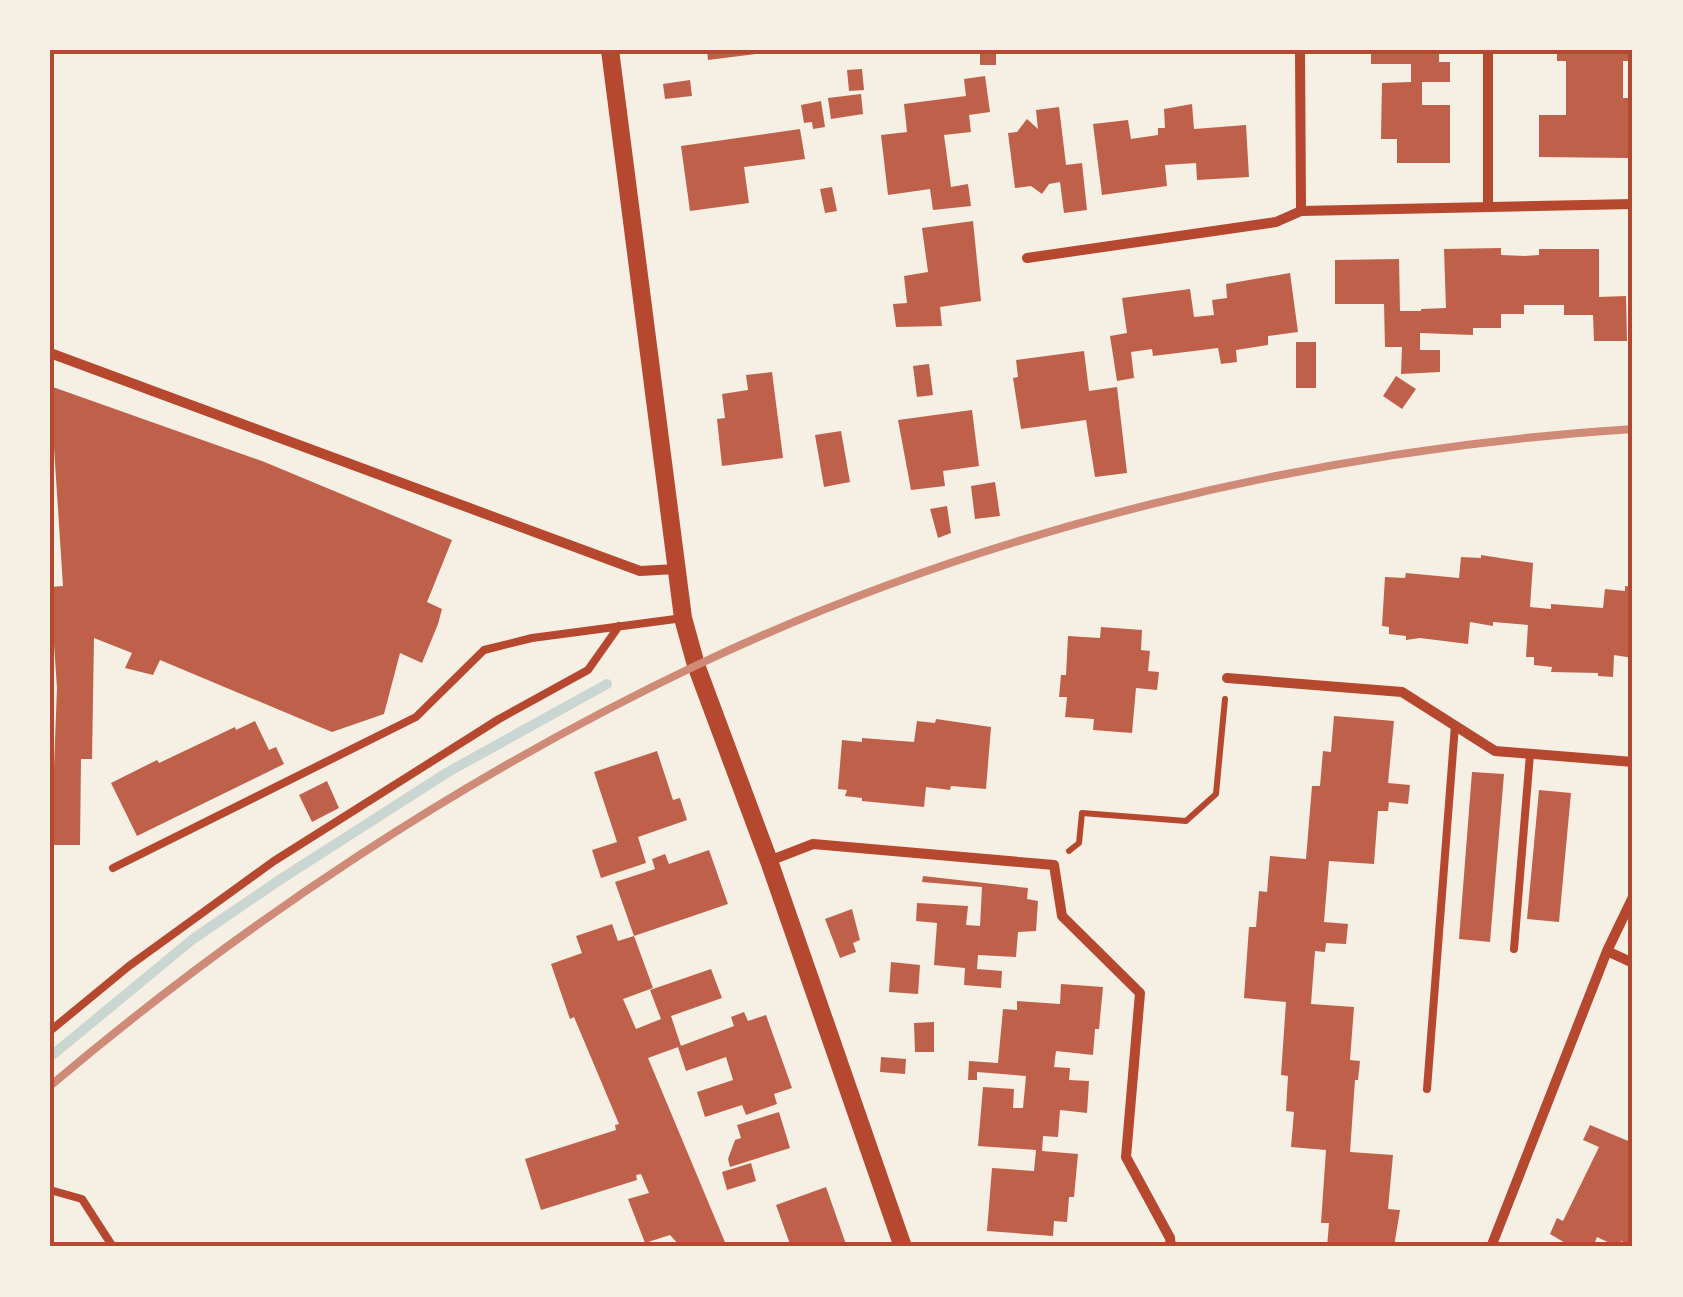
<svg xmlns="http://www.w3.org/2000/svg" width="1683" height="1297" font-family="'Varela Round',sans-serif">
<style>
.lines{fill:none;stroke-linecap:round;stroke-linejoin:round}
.stream{stroke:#c9d6d2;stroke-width:10}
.building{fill:#bf614a}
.path{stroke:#b5482f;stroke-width:6}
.service{stroke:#b5482f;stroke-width:8}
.minor{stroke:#b5482f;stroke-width:10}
.tertiary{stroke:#b5482f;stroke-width:18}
.rail{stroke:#cf8b77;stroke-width:8}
.neatline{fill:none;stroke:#b5482f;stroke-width:4}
</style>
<rect width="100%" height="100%" fill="#f6efe4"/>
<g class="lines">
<path class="stream" d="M50,1057L193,939L281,879L448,772L607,684"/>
</g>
<path class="building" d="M707,50H765V53L708,60Z
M980,50H996V65H980Z
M1371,50H1439V62H1450V82H1422V105H1450V163H1397V139H1381L1382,83L1411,82V64H1371Z
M1557,50H1629V61H1623V98H1629L1628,158L1539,157V115H1566V61H1557Z
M862,69L864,90L849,91L847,70Z
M985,76L990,112L969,115L971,132L944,135L951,187L968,184L971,206L933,210L930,189L888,195L881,135L907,132L904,104L966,96L964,79Z
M690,80L692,96L665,99L663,84Z
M861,94L863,114L831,119L828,98Z
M821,101L825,127L813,129L812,122L804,123L801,105Z
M1192,104L1194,129L1246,125L1249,177L1197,180L1196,163L1165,165L1167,186L1102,195L1093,124L1128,120L1131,139L1158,135V128H1165L1164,109Z
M1059,107L1066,165L1082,163L1087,210L1064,213L1060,182L1049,184L1042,194L1031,186L1015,188L1008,133L1017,132L1027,119L1038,129L1036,110Z
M800,129L805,159L744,167L749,203L690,211L681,146Z
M832,187L837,211L825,213L820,189Z
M973,221L981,301L940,307L942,326L896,327L893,304L907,303L904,276L928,272L922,228Z
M1501,248V255L1524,256L1539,255V249H1599V297L1626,296L1627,341H1594L1593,315H1564V305H1524V314H1501V328H1473V335L1420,333V350H1440V372L1401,374L1402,347H1385L1384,304H1335V260L1399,259L1400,311H1421V309L1446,308L1444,249Z
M1290,273L1298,332L1268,336V345L1236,350L1237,362L1221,364L1218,348L1153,356L1152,349L1131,352L1134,378L1117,381L1110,336L1127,333L1122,298L1190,289L1194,317L1214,315L1212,300L1227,298L1226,284Z
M1296,342H1316V388H1296Z
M1084,351L1089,391L1117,387L1127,473L1095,477L1086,420L1021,429L1013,378L1018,377L1016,360Z
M929,364L933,395L917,397L913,366Z
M772,372L783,458L722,466L717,419L725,418L722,394L748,390L746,375Z
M1396,376L1416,389L1402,409L1383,396Z
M50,386L262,461L452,540L427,602L442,609L438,624L422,663L400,653L384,714L332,732L160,660L153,675L125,668L132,653L94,638L92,759H81L80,845H51L57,688L50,587L63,586Z
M972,410L979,466L943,471L945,486L911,490L898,420Z
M841,431L850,482L824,487L815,435Z
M995,482L1000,516L975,519L971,486Z
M947,506L951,533L938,538L930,509Z
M1481,555L1533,563L1530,607L1551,609V604L1603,608L1605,589L1625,591V586L1633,587V658L1614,655L1613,677L1598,676V673L1551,672L1552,667L1534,665V657H1526L1528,625L1493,622V626L1470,622L1468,644L1420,638L1406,640V636L1389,634V627L1382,626L1385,577L1405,578L1406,573L1459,578L1461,557L1481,558Z
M1101,627L1142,630L1141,650L1150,651L1148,671L1159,672L1157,690L1136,688L1132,733L1093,730L1094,719L1065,717L1067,697H1059L1061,675H1066L1068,636L1100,638Z
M1334,716L1394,721L1388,783L1410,785L1408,804L1389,802L1388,811H1378L1374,864L1329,861L1324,922L1348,924L1346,944L1326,943L1325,952L1315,951L1311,1004L1354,1007L1350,1060L1360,1061L1358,1080H1355L1350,1152L1393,1155L1388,1209L1400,1210L1394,1247H1327L1329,1223H1321L1326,1150L1291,1147L1294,1112L1286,1111L1288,1076L1281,1075L1286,1002L1244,998L1249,927H1256L1259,891L1267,892L1270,856L1306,859L1312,786H1320L1323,751L1331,752Z
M936,719L991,727L986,789L951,786L950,790L926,787L924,807L862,801V798L845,796L847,790L838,789L842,740L862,742V738L914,742L917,721L935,723Z
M255,721L269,750L276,747L284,764L137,836L111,783L157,760L159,763L235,727L236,730Z
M657,751L673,800L680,798L687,820L638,837L646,863L601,878L592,850L617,842L594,772Z
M1472,772L1504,774L1490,942L1459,939Z
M327,781L339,808L312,822L299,795Z
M1539,790L1571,793L1559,922L1527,919Z
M709,850L728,904L634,936L653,988L623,999L636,1029L661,1019L650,990L711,969L722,998L671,1016L681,1046L648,1058L727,1247H681L670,1235L645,1243L628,1199L649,1193L641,1174L636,1175L637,1180L541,1210L525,1159L616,1130L615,1125L619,1124L574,1017L570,1019L551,964L582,953L576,936L612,924L618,941L634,936L615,882L655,869L652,859L665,854L669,864Z
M923,876L1028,888L1027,899L1038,901L1036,931L1018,932L1016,957L978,955L977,969L1002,971L1001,988L964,985L965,968L934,965L937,923L916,921L917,903L968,906L966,925L980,926L982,887L922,882Z
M852,909L860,940L853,943L856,952L840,958L825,919Z
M891,962L920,965L918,994L889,992Z
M1061,984L1103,987L1099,1029H1095L1093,1055L1056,1051L1054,1067L1070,1068L1069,1080L1089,1081L1087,1113L1060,1110L1058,1137L1043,1136L1042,1151L1078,1154L1074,1197H1069L1067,1222L1054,1221L1053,1236L987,1231L992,1168L1034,1171L1036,1150L978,1146L983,1087L1014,1089L1013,1108H1023L1026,1076L977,1072V1080H968L969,1061L998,1063L1003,1009L1017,1010V1001L1060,1004Z
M744,1012L748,1021L766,1015L792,1088L774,1094L777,1104L746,1115L742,1105L705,1117L697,1092L733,1080L726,1057L686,1071L678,1047L734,1026L731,1017Z
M934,1022V1052H915L914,1023Z
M881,1057L906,1059L905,1074L880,1072Z
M779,1112L790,1148L730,1167L728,1159L735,1140L741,1138L737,1125Z
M1590,1125L1633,1143V1247L1621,1241L1618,1247L1597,1237L1593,1247H1572L1550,1234L1557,1218L1563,1221L1599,1147L1583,1140Z
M751,1163L756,1181L727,1190L722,1172Z
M826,1187L847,1247H791L776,1205Z"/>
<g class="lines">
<path class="path" d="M1069,851L1079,843L1082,813L1186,821L1216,794L1225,699"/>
<path class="service" d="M113,868L416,717L484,650L532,638L683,618
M1514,949L1530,754
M50,1031L129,966L274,861L499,719L588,670L619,626
M1427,1089L1455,725
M50,1190L82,1199L113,1247"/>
<path class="minor" d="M1300,50L1301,211
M1488,50V206
M1027,258L1276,222L1301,211L1633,204
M50,353L640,571L676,569
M1227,678L1402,692L1495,751L1633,762
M769,861L813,844L1054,865L1062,916L1140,993L1126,1157L1170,1238L1171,1247
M1607,951L1633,963
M1491,1247L1607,951L1633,897"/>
<path class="tertiary" d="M610,50L683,618L696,665L769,861L903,1247"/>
<path class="rail" d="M50,1086C245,921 464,776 695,666C984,529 1315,449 1633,429"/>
</g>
<rect width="1683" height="1297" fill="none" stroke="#f6efe4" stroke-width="105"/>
<rect x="52" y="52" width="1578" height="1192" class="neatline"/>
</svg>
